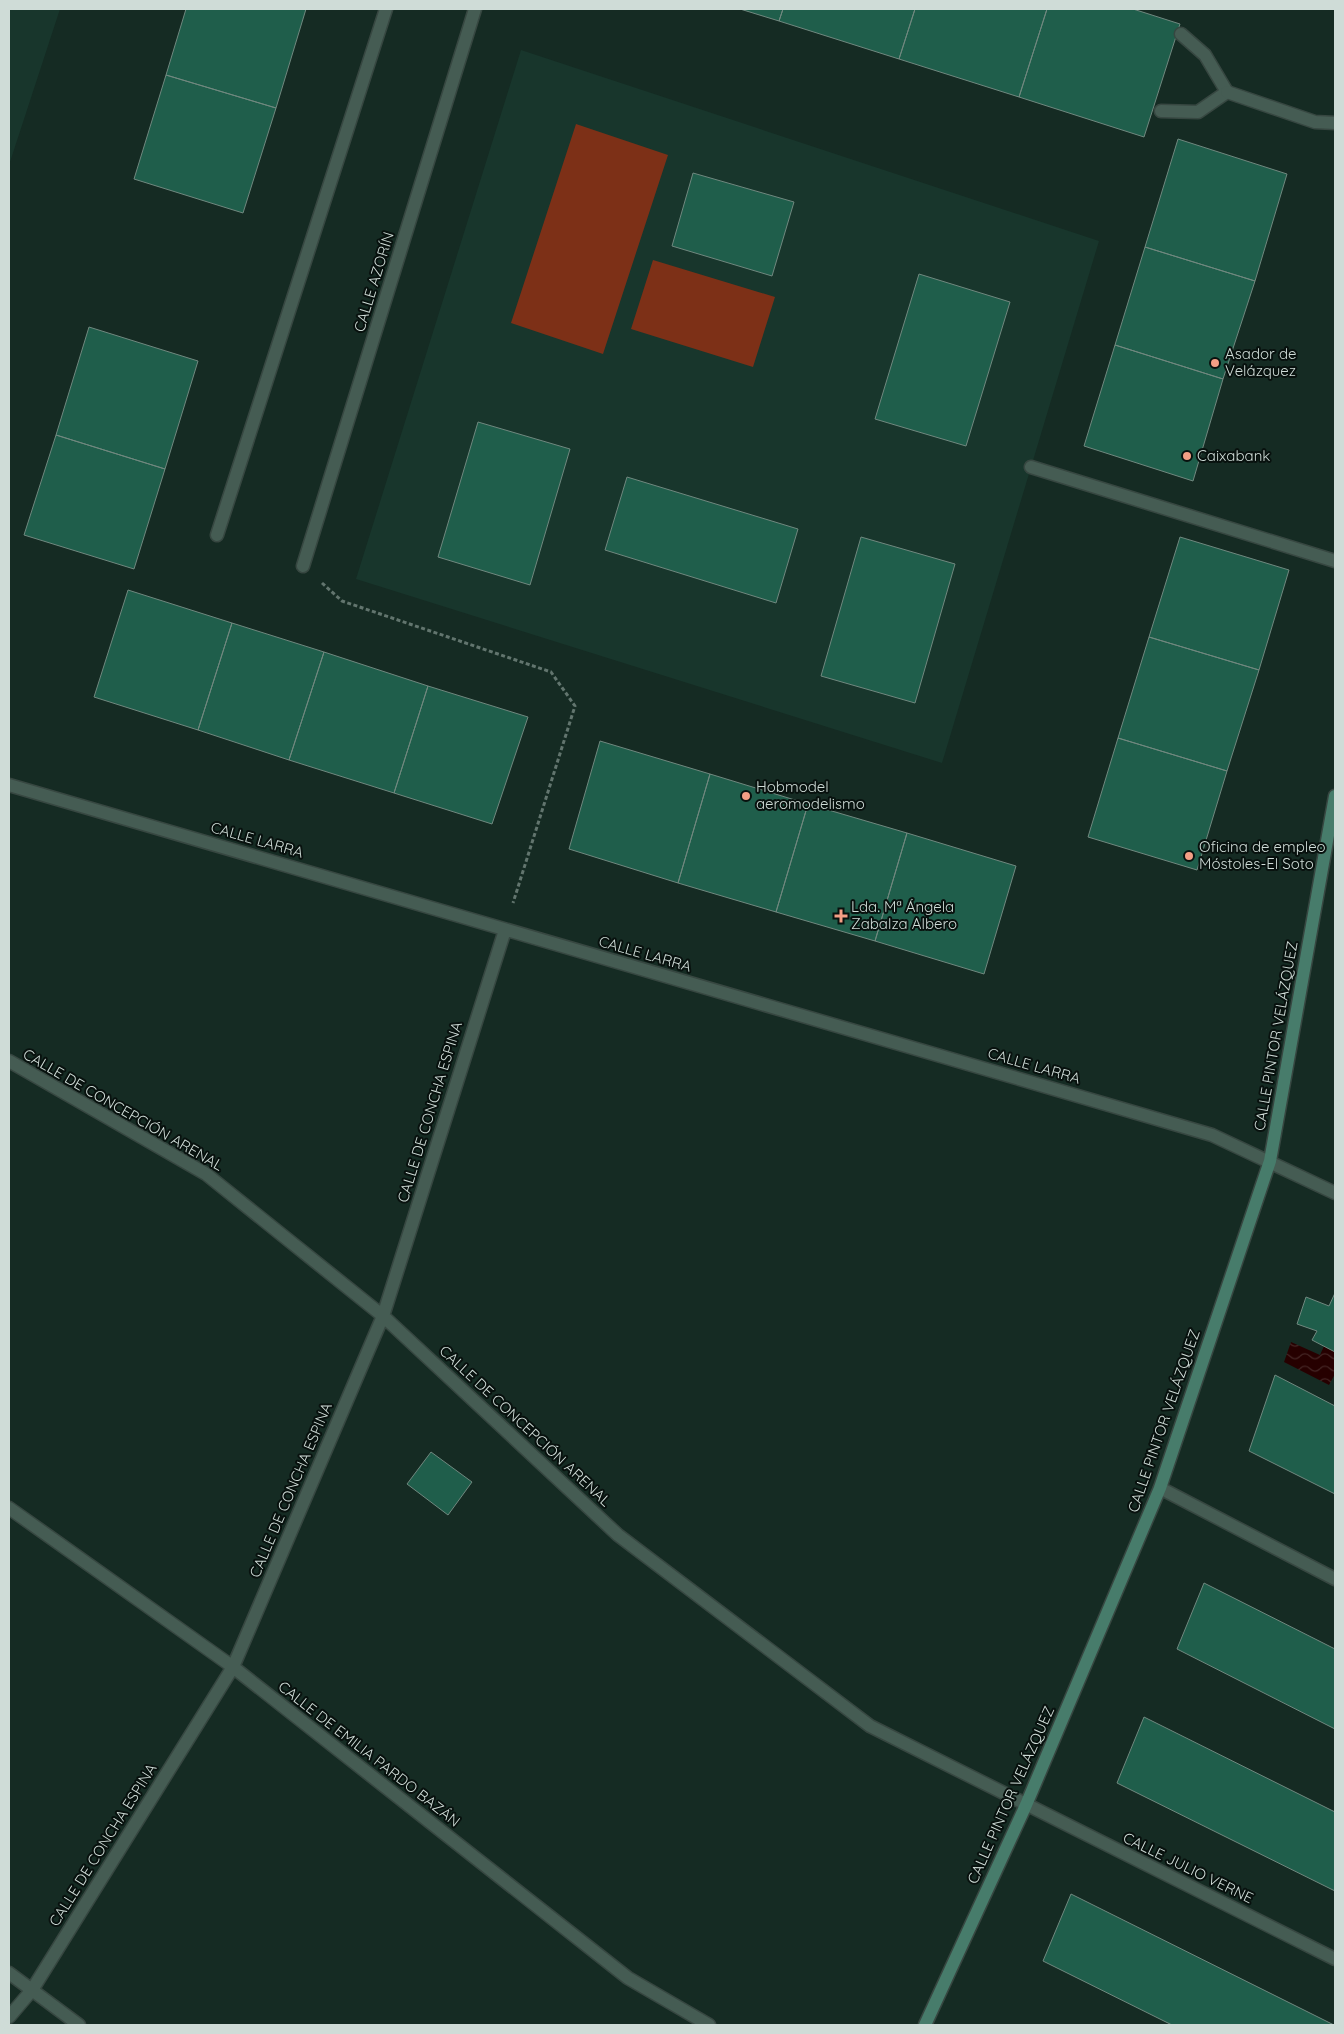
<svg xmlns="http://www.w3.org/2000/svg" width="1344" height="2034" font-family="Quicksand,sans-serif">
<style>
.built{fill:#18362c}
.green{fill:#7d3017}
.water{fill:url(#water-waves)}
.building{fill:#1f5e4b;stroke:#70887f}
.lines{fill:none;stroke-linecap:round;stroke-linejoin:round}
.lane-casing{stroke:#374741;stroke-width:15}
.street-casing{stroke:#374741;stroke-width:15}
.secondary-casing{stroke:#374741;stroke-width:15}
.path{stroke:#62756e;stroke-width:3;stroke-dasharray:4 2.5;stroke-linecap:butt}
.lane{stroke:#455c53;stroke-width:12}
.street{stroke:#455c53;stroke-width:12}
.secondary{stroke:#477c6b;stroke-width:12}
.poi-dot{fill:#f39f85;stroke:#08110e;stroke-width:2}
.labels{text-anchor:middle;stroke-width:4;stroke-linejoin:round;paint-order:stroke}
.street-label{font-size:15px;fill:#cfdcd7;stroke:#08110e}
.poi-label{font-size:15px;fill:#cfdcd7;stroke:#08110e;text-anchor:start}
</style>
<defs>
<pattern id="water-waves" width="16" height="10" patternUnits="userSpaceOnUse" patternTransform="scale(1.25)"><rect width="16" height="10" fill="#260000"/><path d="M0 5q4-4 8 0t8 0" fill="none" stroke="#442524"/></pattern>
</defs>
<rect width="100%" height="100%" fill="#152b23"/>
<path class="built" d="M9,9H60L9,165Z
M521,50L1099,241L942,763L356,579Z"/>
<path class="green" d="M576,124L668,155L603,354L511,323Z
M653,260L775,297L753,367L631,329Z"/>
<path class="water" d="M1291,1342L1320,1355L1324,1346L1335,1352V1374L1329,1385L1284,1362Z"/>
<path class="building" d="M186,9H306L276,108L166,75Z
M740,9H783L779,21Z
M783,9H915L899,59L779,21Z
M915,9H1047L1019,97L899,59Z
M1047,9H1133L1180,24L1144,137L1019,97Z
M166,75L276,108L243,213L134,179Z
M1178,139L1287,174L1255,281L1145,247Z
M693,173L794,202L772,276L672,246Z
M1145,247L1255,281L1223,379L1115,345Z
M919,274L1010,302L966,446L875,419Z
M89,327L198,361L165,469L56,435Z
M1115,345L1223,379L1193,481L1084,446Z
M478,422L570,449L530,585L438,557Z
M56,435L165,469L134,569L24,535Z
M627,477L798,529L776,603L605,550Z
M861,537L955,564L915,703L821,676Z
M1180,537L1289,570L1259,670L1149,637Z
M128,590L232,623L198,730L94,697Z
M232,623L324,652L289,760L198,730Z
M1149,637L1259,670L1227,771L1118,738Z
M324,652L428,686L394,793L289,760Z
M428,686L528,717L492,824L394,793Z
M1118,738L1227,771L1197,870L1088,837Z
M600,741L710,774L678,883L569,849Z
M710,774L808,804L776,912L678,883Z
M808,804L907,833L875,941L776,912Z
M907,833L1016,866L984,974L875,941Z
M1335,1293V1352L1312,1340L1317,1331L1297,1324L1306,1297L1329,1306Z
M1275,1375L1335,1406V1494L1249,1451Z
M431,1452L472,1482L448,1515L407,1484Z
M1204,1583L1335,1649V1729L1177,1649Z
M1144,1717L1335,1812V1891L1117,1783Z
M1071,1894L1334,2025H1172L1043,1961Z"/>
<g class="lines">
<defs>
<path id="lane" d="M1161,111L1198,112L1227,92L1205,55L1181,34
M1031,467L1335,561"/>
<path id="street" d="M1227,92L1315,122L1335,123
M217,535L386,9
M303,566L475,9
M9,785L1212,1135L1335,1193
M9,1061L206,1174L383,1316L618,1535L870,1726L1335,1959
M1160,1488L1335,1579
M9,1508L233,1667L628,1978L709,2025
M9,1973L79,2025
M9,2017L32,1990L233,1667L383,1316L505,930"/>
<path id="secondary" d="M925,2025L1026,1805L1160,1488L1270,1161L1335,796"/>
</defs>
<use href="#lane" class="lane-casing"/>
<use href="#street" class="street-casing"/>
<use href="#secondary" class="secondary-casing"/>
<path class="path" d="M322,583L342,601L551,672L575,706L513,903"/>
<use href="#lane" class="lane"/>
<use href="#street" class="street"/>
<use href="#secondary" class="secondary"/>
</g>
<g class="poi-dot">
<circle cx="1215" cy="363" r="5"/>
<circle cx="1187" cy="456" r="5"/>
<circle cx="746" cy="796" r="5"/>
<circle cx="1189" cy="856" r="5"/>
<path d="M838.5 908.5h5v5h5v5h-5v5h-5v-5h-5v-5h5z"/>
</g>
<g class="labels">
<g class="street-label">
<text transform="translate(374 282) rotate(-73)" y="5">CALLE AZORÍN</text>
<text transform="translate(257 840) rotate(16)" y="5">CALLE LARRA</text>
<text transform="translate(645 954) rotate(16)" y="5">CALLE LARRA</text>
<text transform="translate(1276 1036) rotate(-80)" y="5">CALLE PINTOR VELÁZQUEZ</text>
<text transform="translate(1034 1066) rotate(16)" y="5">CALLE LARRA</text>
<text transform="translate(123 1110) rotate(30)" y="5">CALLE DE CONCEPCIÓN ARENAL</text>
<text transform="translate(430 1112) rotate(-73)" y="5">CALLE DE CONCHA ESPINA</text>
<text transform="translate(1164 1421) rotate(-71)" y="5">CALLE PINTOR VELÁZQUEZ</text>
<text transform="translate(525 1426) rotate(43)" y="5">CALLE DE CONCEPCIÓN ARENAL</text>
<text transform="translate(291 1490) rotate(-67)" y="5">CALLE DE CONCHA ESPINA</text>
<text transform="translate(369 1754) rotate(38)" y="5">CALLE DE EMILIA PARDO BAZÁN</text>
<text transform="translate(1011 1795) rotate(-66)" y="5">CALLE PINTOR VELÁZQUEZ</text>
<text transform="translate(103 1845) rotate(-58)" y="5">CALLE DE CONCHA ESPINA</text>
<text transform="translate(1188 1868) rotate(26)" y="5">CALLE JULIO VERNE</text>
</g>
<g class="poi-label">
<text x="1225" y="359">Asador de<tspan x="1225" dy="17">Velázquez</tspan></text>
<text x="1197" y="461">Caixabank</text>
<text x="756" y="792">Hobmodel<tspan x="756" dy="17">aeromodelismo</tspan></text>
<text x="1199" y="852">Oficina de empleo<tspan x="1199" dy="17">Móstoles-El Soto</tspan></text>
<text x="851" y="912">Lda. Mª Ángela<tspan x="851" dy="17">Zabalza Albero</tspan></text>
</g>
</g>
<rect width="1344" height="2034" fill="none" stroke="#cfdcd7" stroke-width="20"/>
</svg>
